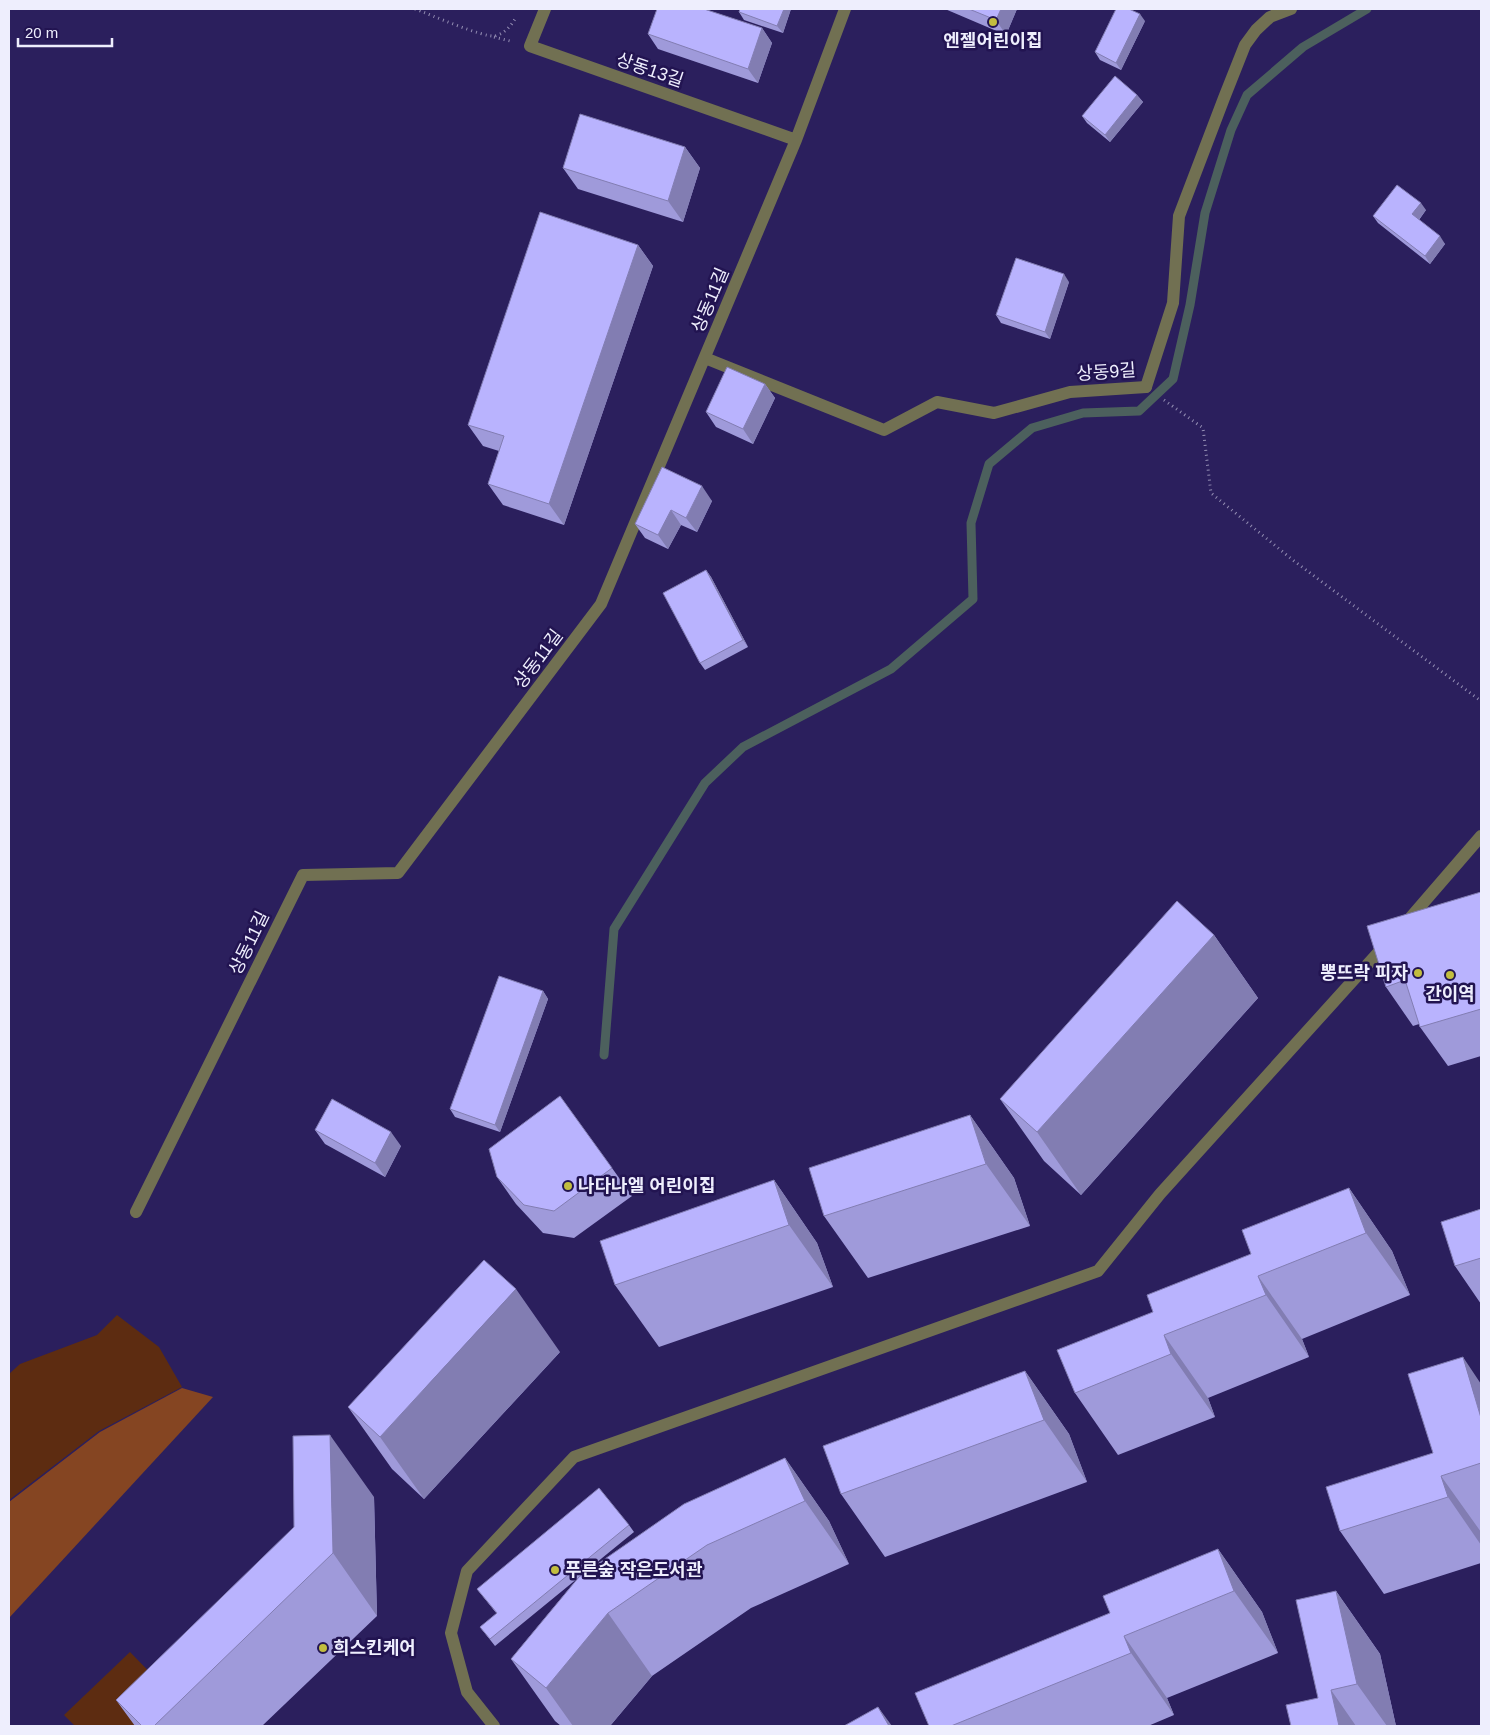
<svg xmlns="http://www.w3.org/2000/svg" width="1490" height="1735" font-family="Arial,'Noto Sans KR',sans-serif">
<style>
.green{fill:#5d2c11}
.forest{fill:#854522}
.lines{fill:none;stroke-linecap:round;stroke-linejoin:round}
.stream{stroke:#4c605d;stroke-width:9}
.path{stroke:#948eb3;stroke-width:3;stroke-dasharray:1 4;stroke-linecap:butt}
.lane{stroke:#717052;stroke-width:12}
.street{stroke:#717052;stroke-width:12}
.wall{fill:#9f9ada}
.shaded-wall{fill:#827db2}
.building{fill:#b9b3fe;stroke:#827db2}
.poi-dot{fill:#c2bd3f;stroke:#221451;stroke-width:2}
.labels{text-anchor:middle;stroke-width:5;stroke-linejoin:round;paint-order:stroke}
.poi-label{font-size:18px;font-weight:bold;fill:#eeeefd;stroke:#221451;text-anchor:start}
.street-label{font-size:18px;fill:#eeeefd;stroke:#221451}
</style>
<rect width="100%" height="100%" fill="#2b1f5d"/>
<path class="green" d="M117,1315L159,1347L182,1387L99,1431L9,1500V1374L20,1364L97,1335Z
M130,1652L173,1696L141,1726H75L64,1715Z"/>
<path class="forest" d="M182,1388L213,1397L9,1618V1502L100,1432Z"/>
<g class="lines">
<path class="stream" d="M604,1055L614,929L705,783L743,747L891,669L973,599L971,523L989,464L1032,428L1083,413L1139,411L1173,379L1190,305L1205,213L1231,130L1247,95L1303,47L1367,9"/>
<path class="path" d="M415,9C429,14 484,38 495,36C505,33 510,27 515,19
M494,37L510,41
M1164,400L1203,428L1211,493L1294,561L1481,701"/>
<path class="lane" d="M1146,387L1173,303L1179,216L1224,98L1245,45L1256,30L1270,17L1291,9
M1405,924L1481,836
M494,1726L467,1692L451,1633L467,1571L574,1457L1098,1271L1160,1194L1386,944"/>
<path class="street" d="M545,9L530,46L796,140
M705,358L884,430L937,402L994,413L1070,392L1146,387
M136,1212L303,875L398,873L601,604L796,140L845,9"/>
</g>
<path class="wall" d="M791,9L783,33L744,20L739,12Z
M945,9H1017L1006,35Z
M1145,21L1121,70L1100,60L1095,52Z
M762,28L772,43L758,83L658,49L648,34Z
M1137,95L1143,102L1110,142L1087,123L1082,116Z
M685,147L700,168L683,222L578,189L563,168Z
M1426,210L1419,220L1445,244L1430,264L1378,223L1373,216Z
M638,245L653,266L564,525L503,505L488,484L499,451L483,446L468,425Z
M1069,282L1050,339L1001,323L996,315Z
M765,384L775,398L753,444L716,427L706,412Z
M662,467L712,501L697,532L681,525L668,549L645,538L635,524Z
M706,570L711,577L748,647L705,670L700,663Z
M1481,892V1056L1448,1066L1420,1027L1419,1024L1413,1026L1386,987Z
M1214,935L1258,998L1081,1195L1044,1161L1000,1099Z
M543,991L548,999L500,1132L455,1117L450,1109Z
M970,1115L1014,1178L1030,1226L868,1278L824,1216Z
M315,1130L401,1146L385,1177L325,1144Z
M612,1168L632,1196L574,1238L543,1233L516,1204L497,1177Z
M774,1180L817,1243L833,1287L659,1347L615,1285Z
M1349,1188L1392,1251L1410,1295L1302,1339L1309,1357L1208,1398L1215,1417L1118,1455L1075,1393L1153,1312L1251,1254Z
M1481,1209V1304L1455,1266Z
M560,1352L424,1499L392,1469L348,1407Z
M1025,1371L1069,1434L1087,1482L885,1557L841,1494Z
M1481,1384V1563L1384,1594L1340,1531L1433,1453Z
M785,1458L829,1521L849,1564L751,1608L652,1676L610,1726H561L555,1721L511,1659L578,1578L495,1646L480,1627L497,1614L477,1589L629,1525L634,1532L580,1576Z
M374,1497L377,1616L262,1726H135L116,1700Z
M1218,1549L1262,1612L1278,1653L1167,1698L1174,1715L1148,1726H929Z
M1336,1591L1380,1654L1396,1726H1291L1318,1698Z"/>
<path class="shaded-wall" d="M784,9H791L783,33L777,26Z
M1001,9H1017L1006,35L996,20Z
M1140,14L1145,21L1121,70L1116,63Z
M762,28L772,43L758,83L748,69Z
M1137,95L1143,102L1110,142L1105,135Z
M685,147L700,168L683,222L668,201Z
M1421,203L1426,210L1417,222L1412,214Z
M1440,236L1445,244L1430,264L1425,256Z
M638,245L653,266L564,525L549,504Z
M1064,274L1069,282L1050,339L1045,332Z
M765,384L775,398L753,444L743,429Z
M702,486L712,501L697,532L686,518Z
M671,510L681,525L668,549L658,535Z
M706,570L711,577L748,647L743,640Z
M1214,935L1258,998L1081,1195L1037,1132Z
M543,991L548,999L500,1132L495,1125Z
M970,1115L1014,1178L1030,1226L986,1164Z
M391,1132L401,1146L385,1177L375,1163Z
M774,1180L817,1243L833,1287L789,1225Z
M1349,1188L1392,1251L1410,1295L1366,1233Z
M1258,1276L1302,1339L1309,1357L1266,1295Z
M516,1289L560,1352L424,1499L380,1437Z
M1164,1335L1208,1398L1215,1417L1171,1354Z
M1463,1357L1481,1384V1418Z
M1025,1371L1069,1434L1087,1482L1044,1420Z
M330,1435L374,1497L377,1616L333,1553Z
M785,1458L829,1521L849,1564L805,1501Z
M1441,1476L1481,1532V1545L1448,1497Z
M1218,1549L1262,1612L1278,1653L1234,1591Z
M1336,1591L1380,1654L1396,1726H1387L1357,1684Z
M608,1613L652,1676L610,1726H573L546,1688Z
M1124,1636L1167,1698L1174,1715L1131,1653Z
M1331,1690L1356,1726H1339Z
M878,1707L892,1726H889Z"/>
<path class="building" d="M657,9H704L762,28L748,69L648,34Z
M740,9H784L777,26L739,12Z
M969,9H1001L996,20Z
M1116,9H1129L1140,14L1116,63L1095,52Z
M1115,76L1137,95L1105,135L1082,116Z
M580,114L685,147L668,201L563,168Z
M1397,185L1421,203L1412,214L1440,236L1425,256L1373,216Z
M540,212L638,245L549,504L488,484L504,436L468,425Z
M1016,258L1064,274L1045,332L996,315Z
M727,367L765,384L743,429L706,412Z
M662,467L702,486L686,518L671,510L658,535L635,524Z
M706,570L743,640L700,663L663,593Z
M1481,892V1009L1420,1027L1405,980L1386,987L1367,926Z
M1177,901L1214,935L1037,1132L1000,1099Z
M499,976L543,991L495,1125L450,1109Z
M560,1096L612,1168L554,1211L524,1205L497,1177L489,1149Z
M332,1099L391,1132L375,1163L315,1130Z
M970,1115L986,1164L824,1216L809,1168Z
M774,1180L789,1225L615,1285L600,1241Z
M1349,1188L1366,1233L1258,1276L1266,1295L1164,1335L1171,1354L1075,1393L1057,1350L1153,1312L1147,1295L1251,1254L1242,1230Z
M1481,1209V1258L1455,1266L1441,1222Z
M484,1260L516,1289L380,1437L348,1407Z
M1463,1357L1481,1418V1463L1441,1476L1448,1497L1340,1531L1326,1487L1433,1453L1408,1374Z
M1025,1371L1044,1420L841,1494L823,1446Z
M330,1435L333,1553L154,1726H142L116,1700L294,1527L293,1436Z
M785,1458L805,1501L707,1545L608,1613L546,1688L511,1659L579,1577L684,1504Z
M599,1488L629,1525L490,1639L480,1627L497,1613L477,1589Z
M1218,1549L1234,1591L1124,1636L1131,1653L951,1726H929L915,1693L1110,1613L1103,1596Z
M1336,1591L1357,1684L1331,1690L1339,1726H1291L1286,1705L1318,1698L1296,1600Z
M878,1707L889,1726H844Z"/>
<g class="poi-dot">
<circle cx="993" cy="22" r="5"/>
<circle cx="1418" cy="973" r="5"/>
<circle cx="1450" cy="975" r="5"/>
<circle cx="568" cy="1186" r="5"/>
<circle cx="555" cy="1570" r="5"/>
<circle cx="323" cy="1648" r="5"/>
</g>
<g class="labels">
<g class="poi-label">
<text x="993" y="47" text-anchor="middle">엔젤어린이집</text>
<text x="1408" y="979" text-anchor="end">뽕뜨락 피자</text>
<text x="1450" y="1000" text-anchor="middle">간이역</text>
<text x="578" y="1192">나다나엘 어린이집</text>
<text x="565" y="1576">푸른숲 작은도서관</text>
<text x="333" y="1654">희스킨케어</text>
</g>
<g class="street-label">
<text transform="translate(650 70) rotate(19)" y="6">상동13길</text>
<text transform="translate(710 300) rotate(-67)" y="6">상동11길</text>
<text transform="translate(1106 372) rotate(-4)" y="6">상동9길</text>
<text transform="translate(538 659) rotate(-53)" y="6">상동11길</text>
<text transform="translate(249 943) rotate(-64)" y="6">상동11길</text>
</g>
</g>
<rect width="1490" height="1735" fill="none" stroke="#eeeefd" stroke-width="20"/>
<path d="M18 38v8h94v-8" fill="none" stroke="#eeeefd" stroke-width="2.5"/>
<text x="25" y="38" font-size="15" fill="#eeeefd" stroke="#221451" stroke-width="4" paint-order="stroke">20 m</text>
</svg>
